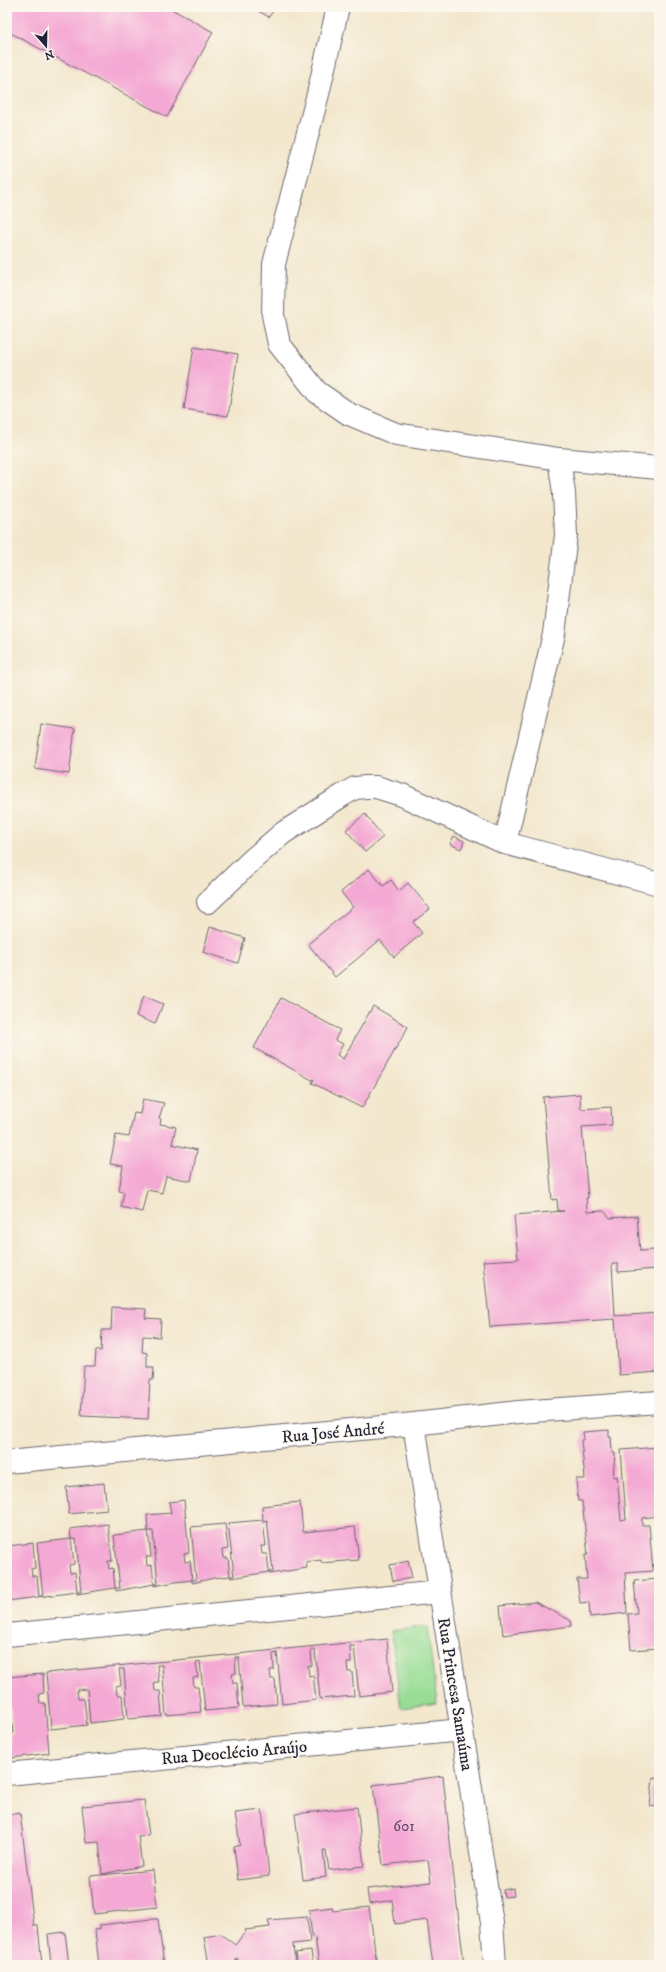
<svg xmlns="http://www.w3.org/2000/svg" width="666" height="1972" font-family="'IM FELL DW Pica',serif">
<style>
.green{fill:#98dd95;stroke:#5d8068}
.building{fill:#f4a9d4}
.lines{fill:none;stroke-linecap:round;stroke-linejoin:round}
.minor-casing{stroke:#6b676e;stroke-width:24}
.minor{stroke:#fff;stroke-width:22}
.labels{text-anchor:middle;stroke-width:3;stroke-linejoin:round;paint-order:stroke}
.number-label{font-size:15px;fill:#564461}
.street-label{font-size:17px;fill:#22223b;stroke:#fbf7ec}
</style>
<rect width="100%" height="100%" fill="#fbf7ec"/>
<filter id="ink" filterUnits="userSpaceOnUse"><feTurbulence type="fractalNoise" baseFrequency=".025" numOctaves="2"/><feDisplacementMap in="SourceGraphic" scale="8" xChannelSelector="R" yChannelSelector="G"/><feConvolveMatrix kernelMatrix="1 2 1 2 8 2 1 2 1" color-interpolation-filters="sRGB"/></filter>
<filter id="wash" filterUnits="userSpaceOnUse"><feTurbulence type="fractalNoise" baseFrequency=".012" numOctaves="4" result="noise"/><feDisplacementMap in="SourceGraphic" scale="16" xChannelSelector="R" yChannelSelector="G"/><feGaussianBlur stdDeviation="0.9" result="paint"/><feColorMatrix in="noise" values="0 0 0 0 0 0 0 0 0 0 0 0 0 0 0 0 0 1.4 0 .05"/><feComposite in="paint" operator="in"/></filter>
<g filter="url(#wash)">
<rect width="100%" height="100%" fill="#f3e7cd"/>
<path class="green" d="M427,1626L437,1703L401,1708L391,1631Z"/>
<g id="blocks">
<path class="building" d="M7,7H168L213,32L167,117L7,31Z
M251,7H275L269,17Z
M194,347L238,354L228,416L184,409Z
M41,724L75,729L69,774L35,769Z
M365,814L383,837L365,852L346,830Z
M454,836L464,841L461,849L450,844Z
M369,869L383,886L391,880L399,891L408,883L430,909L413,922L422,933L394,957L380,940L335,977L308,944L353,907L341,892Z
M210,927L245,938L238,963L203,952Z
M144,996L163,1004L155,1024L136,1016Z
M281,998L340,1030L335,1040L343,1044L337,1055L343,1059L373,1006L408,1027L362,1108L312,1083L314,1079L312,1080L254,1048Z
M580,1094L581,1109L611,1107L612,1125L582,1127L588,1198H586L587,1212L604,1211L610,1218L637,1216L640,1251L654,1250L656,1269L618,1272V1264H612L615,1316L659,1313V1372L619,1375L615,1319L490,1327L483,1261L518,1259L514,1215L564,1211H558L557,1199L552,1200L543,1097Z
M143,1099L164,1103L159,1118L161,1119L160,1124L176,1127L172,1144L197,1150L191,1181L166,1176L162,1193L147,1190L142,1212L121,1207L124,1192L119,1191L123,1166L110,1164L116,1135L129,1137L134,1113L140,1114Z
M112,1307L146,1309L145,1318L161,1319L160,1337L143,1336L142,1352L147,1353V1367H154L153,1380H150L148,1419L81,1416L84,1366H95L96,1350L101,1351L102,1330H111Z
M609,1430V1437H611L612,1453H615L613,1477L617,1476L621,1520L626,1519L621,1450L659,1447V1516L642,1518V1525H649L653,1571L625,1573L627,1613L590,1617L589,1602L580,1603L577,1579H587L585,1555H588L582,1501H578L576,1479H585L581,1440L584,1439L583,1432Z
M104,1483L107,1510L69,1514L66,1487Z
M184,1500L189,1553L184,1554L185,1562L190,1561L192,1580H196L191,1527L225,1524L228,1549L222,1550L223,1558H228L230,1576H234L228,1523L263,1520L262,1506L300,1502L303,1532L355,1527L359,1560L321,1563V1560L306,1562L307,1568L269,1574V1572H273L267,1520L263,1521L266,1546H261L262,1554H267L269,1572L231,1578L230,1576L214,1578L192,1583V1580L175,1582L154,1586V1584H158L153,1531H148L147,1515L171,1513L169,1502Z
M108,1524L112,1561H108L109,1569L113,1568L115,1588L77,1594V1592H81L76,1539H71L70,1529Z
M148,1531L151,1557H146L147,1566L152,1565L154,1584L116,1591L115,1588H120L114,1535Z
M71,1539L74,1564L69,1565L70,1573L75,1572L77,1592L7,1601V1546L33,1543L35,1568L31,1569L32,1576H37L39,1596H43L37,1543Z
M408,1561L412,1578L393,1581L390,1565Z
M659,1579V1648L631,1650L628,1614L637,1613L634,1581Z
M535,1602L570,1620L571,1626L503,1635L500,1606Z
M387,1639L392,1692L359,1696L354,1646H350L351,1663H347L348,1672H352L354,1696L320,1699L315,1650H311L312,1666H308L309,1676L313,1675L316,1700L282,1704L277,1653L273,1654L274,1670H270L271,1679H275L277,1704L243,1707L239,1657H235L236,1673L232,1674L233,1683H237L239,1708L205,1711L200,1661L196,1662L198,1677L193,1678L194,1687H198L201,1712L166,1715L162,1665H157L159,1682H154L155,1691H160L162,1716L128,1719L124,1669H119L121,1685L116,1686L117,1695H122L124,1719L90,1723L87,1689L77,1690L78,1699H84L87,1725L51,1729L46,1673Z
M43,1674L44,1693L39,1694L40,1703H45L49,1753L12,1758L10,1733H13L7,1677Z
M443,1776L454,1879L464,1965H433L427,1920L395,1924L392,1900L369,1904L367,1889L431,1882L428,1860L383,1865L373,1785Z
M653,1777L659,1778V1807L650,1806Z
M144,1800L149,1835L138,1836L142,1866L102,1874L99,1842L86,1843L82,1806Z
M357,1807L364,1866L329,1870L326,1850H323L326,1877L303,1880L295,1814Z
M262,1810L269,1876L238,1880L234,1847L240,1845L235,1813Z
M20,1813L34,1926H38L42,1965H7V1815Z
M153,1870L157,1907L94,1914L90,1876Z
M513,1888L514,1896L504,1897L503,1890Z
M332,1907L333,1911L369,1907L377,1965H319L315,1937L312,1938L309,1910Z
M307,1917L310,1942L293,1944L295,1965H242L237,1958L234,1965H209L204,1937L221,1934L235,1945L246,1931L245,1930L270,1927L268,1920Z
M151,1919H158L164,1965H99L95,1930L100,1929V1925Z
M65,1932L69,1965H51L48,1934Z
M311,1951L313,1965H297L295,1953Z"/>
</g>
</g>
<g filter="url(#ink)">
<use href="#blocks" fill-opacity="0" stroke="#6b676e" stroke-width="1"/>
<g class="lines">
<defs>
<path id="minor" d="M338,7L318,94L274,264L273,315L279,344L317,392L349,414L396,434L559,459L659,468
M505,843L554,634L566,535L564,493L559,459
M208,902L253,859L283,833L343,795L355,788L366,787H376L402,795L505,843L659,884
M414,1424L492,1923L495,1965
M7,1462L414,1424L518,1412L659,1402
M7,1635L440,1592
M7,1774L462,1730"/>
</defs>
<use href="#minor" class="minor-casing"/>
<use href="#minor" class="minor"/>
</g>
</g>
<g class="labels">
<g class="number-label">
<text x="404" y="1831">601</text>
</g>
<g class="street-label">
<text transform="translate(333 1432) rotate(-5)" y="6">Rua José André</text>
<text transform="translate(456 1694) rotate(81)" y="6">Rua Princesa Samaúma</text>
<text transform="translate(234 1752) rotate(-5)" y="6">Rua Deoclécio Araújo</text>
</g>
</g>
<rect width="666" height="1972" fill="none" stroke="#fbf7ec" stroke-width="24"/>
<g transform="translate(46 46) rotate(160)" stroke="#fbf7ec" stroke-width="3" paint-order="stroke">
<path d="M0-3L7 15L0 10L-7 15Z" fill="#22223b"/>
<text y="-6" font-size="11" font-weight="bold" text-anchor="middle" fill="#22223b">N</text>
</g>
</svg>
